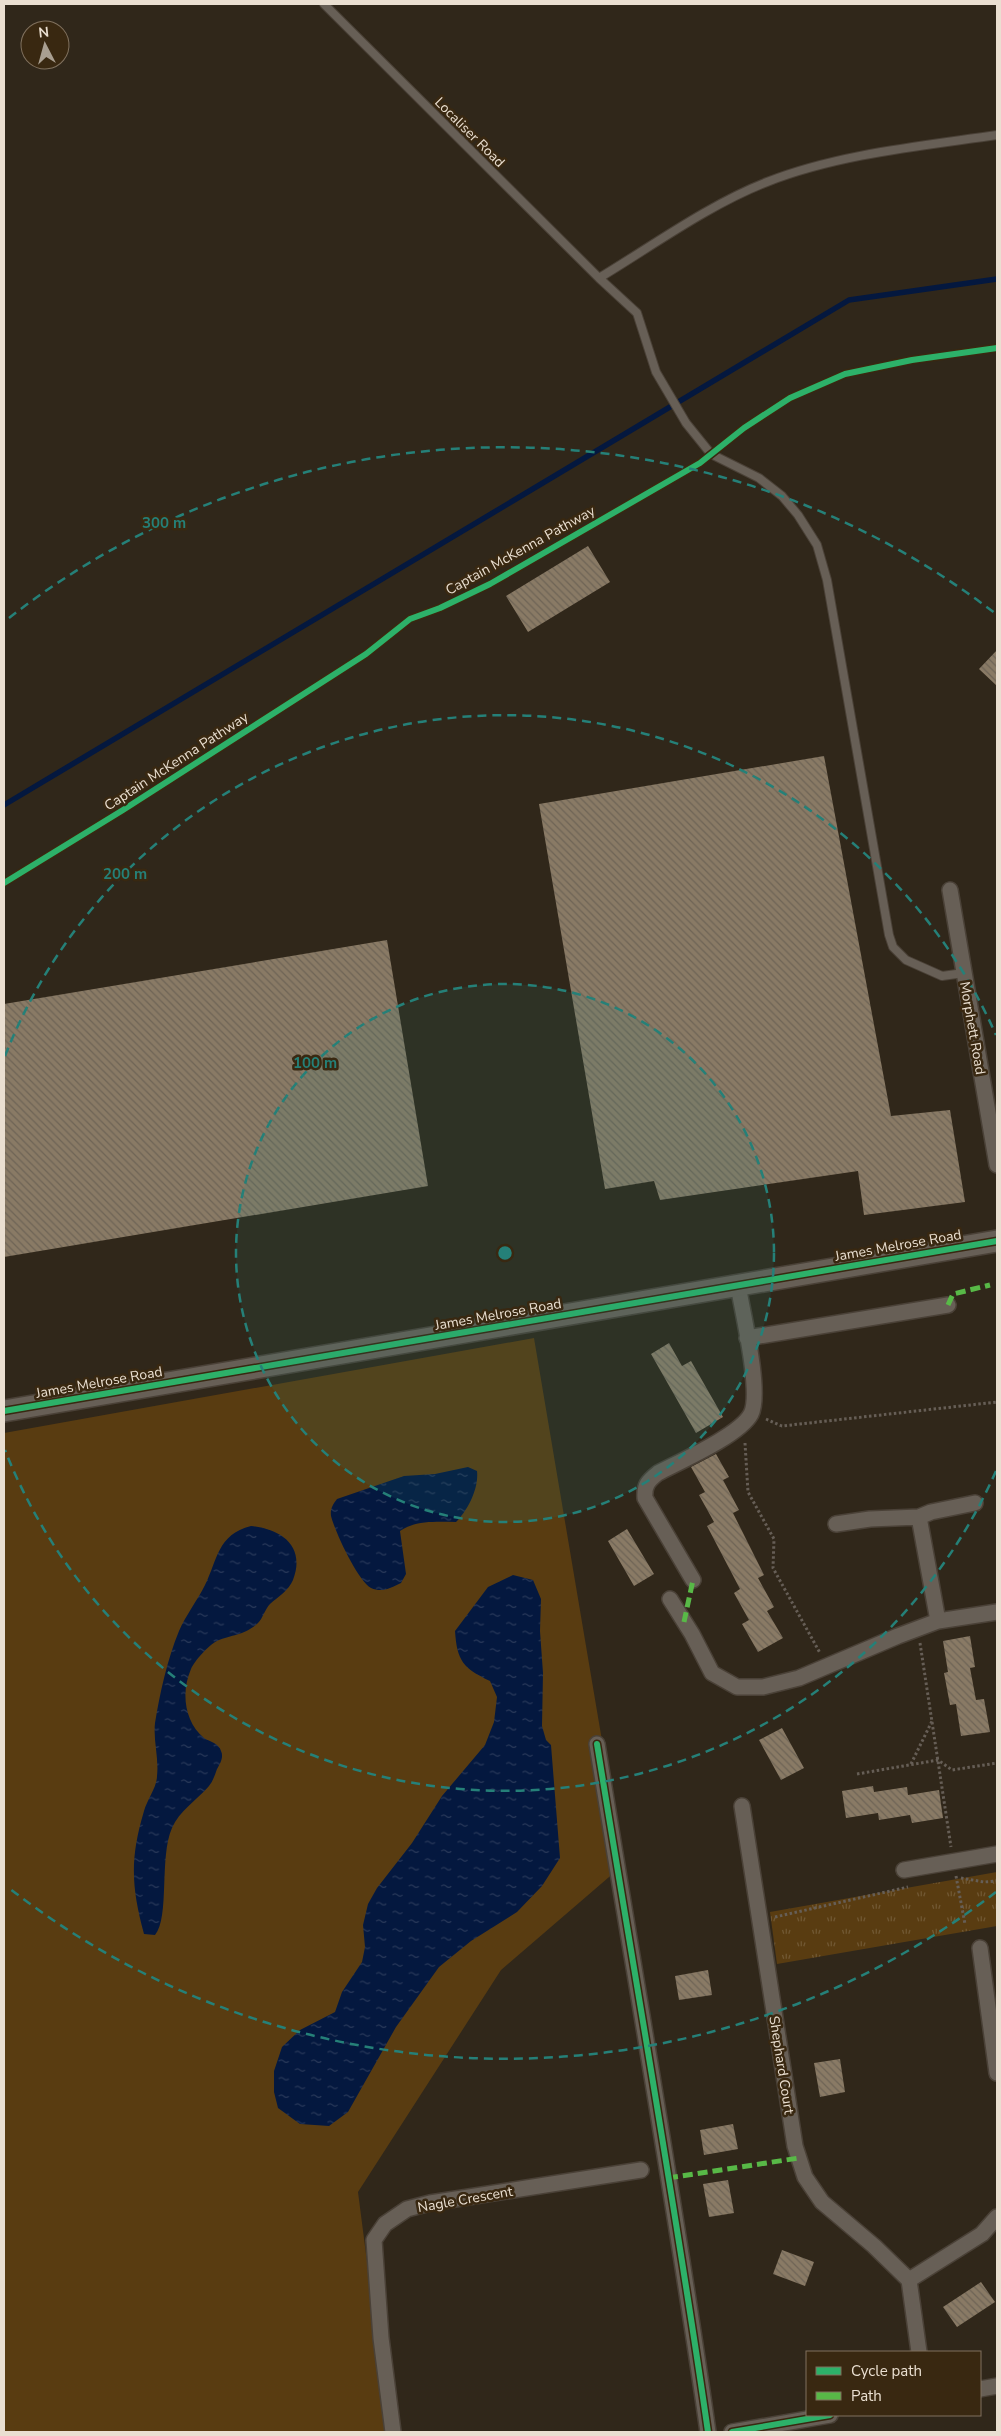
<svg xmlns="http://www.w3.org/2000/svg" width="1001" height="2436" font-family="'Nunito Sans',sans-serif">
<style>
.grass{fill:#593c11}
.park{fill:url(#park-tufts)}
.water{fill:url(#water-ripples)}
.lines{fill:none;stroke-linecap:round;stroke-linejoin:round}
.stream{stroke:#04183f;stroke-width:5.5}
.building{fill:url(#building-back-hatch)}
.lane-casing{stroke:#4a4137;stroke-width:10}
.street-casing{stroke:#4a4137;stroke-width:18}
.secondary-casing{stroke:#4a4137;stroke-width:24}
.path{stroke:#665e56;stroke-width:3;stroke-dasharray:2.5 2.5;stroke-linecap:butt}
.lane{stroke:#675f56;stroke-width:8}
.street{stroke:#675f56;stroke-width:15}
.secondary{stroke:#675f56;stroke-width:21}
.quiet{stroke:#58b947;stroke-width:5;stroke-dasharray:10 5;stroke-linecap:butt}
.cycleway-casing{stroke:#392811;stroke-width:9}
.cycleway{stroke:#2db169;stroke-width:6}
.ring{fill:none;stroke:#258078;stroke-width:2.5;stroke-dasharray:9 6}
.labels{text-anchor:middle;stroke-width:5;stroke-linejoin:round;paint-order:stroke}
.street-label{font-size:14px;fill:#eadfd1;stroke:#392811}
.centre{fill:#258078;stroke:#392811;stroke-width:2.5}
.ring-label{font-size:15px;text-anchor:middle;font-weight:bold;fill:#258078;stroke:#392811;stroke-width:5;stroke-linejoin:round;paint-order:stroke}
</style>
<defs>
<pattern id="park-tufts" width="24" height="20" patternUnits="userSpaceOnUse" patternTransform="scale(1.25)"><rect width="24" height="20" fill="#593c11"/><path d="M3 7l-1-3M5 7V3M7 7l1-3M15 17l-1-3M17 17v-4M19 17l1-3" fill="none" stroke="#715833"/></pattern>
<pattern id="water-ripples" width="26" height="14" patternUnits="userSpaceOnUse" patternTransform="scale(1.25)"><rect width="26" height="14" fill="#04183f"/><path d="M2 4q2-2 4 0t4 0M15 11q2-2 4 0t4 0" fill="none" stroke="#29395a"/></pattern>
<pattern id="building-back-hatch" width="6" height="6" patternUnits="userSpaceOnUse" patternTransform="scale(1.25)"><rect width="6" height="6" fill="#897a65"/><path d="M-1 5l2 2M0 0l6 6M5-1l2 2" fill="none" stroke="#6e6456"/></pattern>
</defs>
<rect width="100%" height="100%" fill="#30271a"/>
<path class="grass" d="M534,1338L623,1865L501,1970L358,2192L389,2432H4V1433Z"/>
<path class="park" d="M997,1872V1926L777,1964L770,1912Z"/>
<path class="water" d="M468,1467L477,1471C479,1488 468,1510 456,1522C438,1522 415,1520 400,1531L406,1574L401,1583C391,1588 382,1593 371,1588C358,1581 335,1532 331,1516C330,1509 333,1504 337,1499L404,1476L435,1474Z
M251,1526C281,1529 306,1546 293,1580C289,1590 278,1597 270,1604C265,1609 263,1618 258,1623C244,1636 233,1634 217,1641C209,1645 195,1660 191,1669C181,1692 184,1721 204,1738C210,1742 219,1743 221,1751C224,1757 220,1764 217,1769C215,1775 213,1781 209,1786C197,1800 179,1811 172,1828C159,1857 170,1917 155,1935L144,1934C131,1886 130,1858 144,1811C147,1800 157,1787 157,1776C159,1758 153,1740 155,1723C160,1693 167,1660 179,1631C186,1615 197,1601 205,1585C218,1559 217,1535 251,1526Z
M513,1575L533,1580L541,1599L540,1631L543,1673L542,1726L546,1740L551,1745L560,1858L542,1886L517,1912L471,1941L439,1967L396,2027L348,2112L329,2126L300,2124L278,2108L274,2092V2071L282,2047L300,2030L335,2012L342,1992L362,1962L365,1947L363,1925L368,1904L377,1888L412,1843L442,1796L485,1745L494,1722L497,1697L490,1681C463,1668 457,1661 455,1631L488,1587Z"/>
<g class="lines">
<path class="stream" d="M4,805L849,300L997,279"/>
</g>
<path class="building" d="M588,546L610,582L528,632L506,596Z
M997,650V686L979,669Z
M824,756L891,1116L950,1110L965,1202L864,1215L858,1171L660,1200L654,1181L605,1189L539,804Z
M387,940L428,1186L4,1257V1004Z
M669,1343L682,1366L691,1361L723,1417L696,1433L651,1354Z
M716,1454L729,1477L723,1480L739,1510L733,1513L764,1575L758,1578L774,1607L767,1611L783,1638L758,1652L742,1624L749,1620L734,1593L740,1589L707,1526L714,1522L699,1495L705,1492L691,1467Z
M627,1529L654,1574L634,1586L608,1541Z
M970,1636L975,1667L970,1668L976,1700L984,1699L990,1732L961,1736L956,1704L950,1705L944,1673L948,1672L943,1641Z
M782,1728L804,1768L781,1780L759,1740Z
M873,1786L874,1792L907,1787L908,1795L939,1790L943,1818L912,1823L910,1815L879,1820L878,1813L846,1818L842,1791Z
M708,1970L712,1995L679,2000L675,1976Z
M840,2059L845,2092L820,2097L814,2063Z
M733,2124L738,2149L704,2155L700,2130Z
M728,2180L734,2213L709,2217L703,2184Z
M782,2250L814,2262L805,2286L773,2274Z
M981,2282L995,2302L957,2327L943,2307Z"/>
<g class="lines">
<defs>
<path id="lane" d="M324,4L599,278
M964,973L942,976L906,960L893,947L889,935L827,580L817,545L798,515L782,496L759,478L711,454L686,423L656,372L637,313L599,278C652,246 710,204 767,182C838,154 922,146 997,135"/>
<path id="street" d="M950,890L997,1165
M747,1338L948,1305
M919,1517L938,1621
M836,1524L870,1519L919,1517L931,1512L975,1503
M693,1580L645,1498C644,1485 648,1481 658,1473C681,1461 740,1435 751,1414C762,1393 742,1310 738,1285
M670,1599L692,1634L712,1673L737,1687H763L799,1678L898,1636L938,1621L997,1612
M597,1744C634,1973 675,2202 708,2432
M742,1806L795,2146L805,2177L822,2202L874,2246L909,2280
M904,1870L997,1854
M980,1948L997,2073
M919,2352L909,2280L982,2234L997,2217
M980,2389L997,2386
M393,2432L381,2338L374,2240L385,2224L407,2209L430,2203L641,2170
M732,2432L830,2415"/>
<path id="secondary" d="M4,1411L997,1241"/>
</defs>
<use href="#lane" class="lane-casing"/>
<use href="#street" class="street-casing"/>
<use href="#secondary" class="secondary-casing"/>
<path class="path" d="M766,1419L782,1426L997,1402
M745,1443L748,1492L774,1539L773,1568L820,1653
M920,1643L951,1847
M911,1764L932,1721
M857,1774L938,1760L952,1770L997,1763
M956,1876L965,1924
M961,1878L984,1882L997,1881
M775,1917L908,1887"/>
<use href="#lane" class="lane"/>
<use href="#street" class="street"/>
<use href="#secondary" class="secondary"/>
<path class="quiet" d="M948,1305L953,1294L990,1285
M684,1622L693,1580
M668,2178L799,2158"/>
<defs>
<path id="cycleway" d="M4,883L123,810L366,654L410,619L440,608L490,584L700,463L744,428L790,398L845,374L912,360L997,348
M4,1411L997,1241
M597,1744C634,1973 675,2202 708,2432
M732,2432L830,2415"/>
</defs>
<use href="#cycleway" class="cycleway-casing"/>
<use href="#cycleway" class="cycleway"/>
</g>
<circle cx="505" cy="1253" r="269" fill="#258078" fill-opacity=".12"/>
<g class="ring">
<circle cx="505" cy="1253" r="269"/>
<path d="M996 1471A537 537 0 0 1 5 1450M5 1056A537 537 0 0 1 996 1035"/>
<path d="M996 1892A806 806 0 0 1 9 1888M9 618A806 806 0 0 1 996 614"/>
</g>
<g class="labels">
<g class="street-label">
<text transform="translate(470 132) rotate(45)" y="5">Localiser Road</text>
<text transform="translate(520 550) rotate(-29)" y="5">Captain McKenna Pathway</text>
<text transform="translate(176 761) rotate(-33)" y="5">Captain McKenna Pathway</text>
<text transform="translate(973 1028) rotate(80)" y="5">Morphett Road</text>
<text transform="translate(898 1245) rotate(-10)" y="5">James Melrose Road</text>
<text transform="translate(498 1314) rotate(-10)" y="5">James Melrose Road</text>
<text transform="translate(99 1382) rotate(-10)" y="5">James Melrose Road</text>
<text transform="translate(782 2065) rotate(81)" y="5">Shephard Court</text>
<text transform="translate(465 2199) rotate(-10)" y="5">Nagle Crescent</text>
</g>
</g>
<circle cx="505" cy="1253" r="8" class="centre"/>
<g class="ring-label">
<text x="164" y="528">300 m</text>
<text x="125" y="879">200 m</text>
<text x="315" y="1068">100 m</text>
</g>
<rect width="1001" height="2436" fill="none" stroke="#eadfd1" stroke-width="10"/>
<rect x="806" y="2351" width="175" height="65" fill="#392811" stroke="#80715e"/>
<rect x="816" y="2367" width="25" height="8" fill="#2db169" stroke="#80715e"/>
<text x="851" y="2376" font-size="15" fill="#eadfd1">Cycle path</text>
<rect x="816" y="2392" width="25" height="8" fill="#58b947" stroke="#80715e"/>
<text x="851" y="2401" font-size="15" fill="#eadfd1">Path</text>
<g transform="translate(45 45) rotate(354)"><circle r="24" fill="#392811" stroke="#80715e"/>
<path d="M0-4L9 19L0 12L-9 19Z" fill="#a99f91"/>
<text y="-8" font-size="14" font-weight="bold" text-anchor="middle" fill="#eadfd1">N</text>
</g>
</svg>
